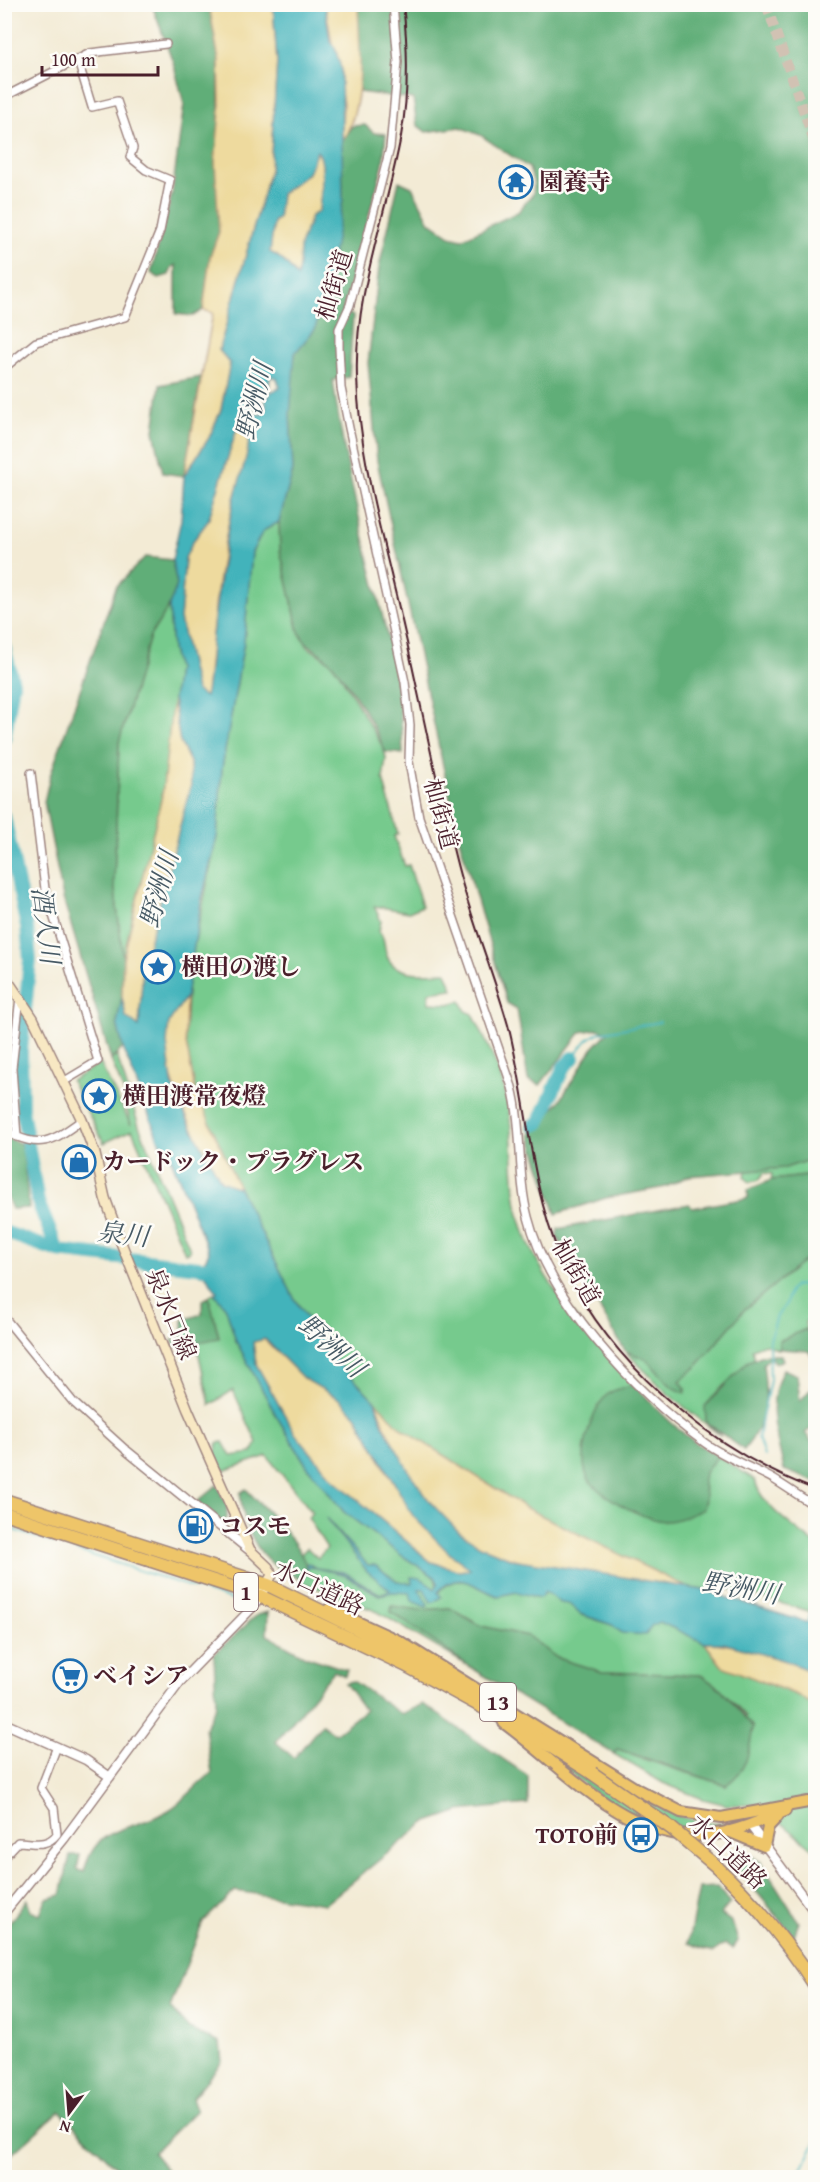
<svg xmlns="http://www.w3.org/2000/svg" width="820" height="2182" font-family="'Gentium Book Plus','Noto Serif JP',serif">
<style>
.green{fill:#76ca8d;stroke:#60745c;stroke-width:1.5}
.forest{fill:#60ae78;stroke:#556652;stroke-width:1.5}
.sand{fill:#eeda9e;stroke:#9c7c64;stroke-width:1.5}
.water{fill:#43b3bb;stroke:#466973;stroke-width:1.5;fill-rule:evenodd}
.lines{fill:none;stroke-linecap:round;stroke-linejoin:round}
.stream{stroke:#43b3bb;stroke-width:2}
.river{stroke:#43b3bb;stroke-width:14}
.primary-tunnel{stroke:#d1c2b3;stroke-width:10;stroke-dasharray:10 5;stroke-linecap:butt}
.minor-casing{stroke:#9e8580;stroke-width:10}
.tertiary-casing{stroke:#9e8580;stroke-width:11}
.secondary-casing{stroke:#9e8580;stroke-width:12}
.primary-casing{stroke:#9e8580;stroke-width:14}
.trunk-casing{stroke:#9e8580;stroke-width:15}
.minor{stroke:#fff;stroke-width:7}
.tertiary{stroke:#fff;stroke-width:8}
.secondary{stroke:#f8e8c3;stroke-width:9}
.primary{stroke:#eec569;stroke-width:10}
.trunk{stroke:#eec569;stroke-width:12}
.rail{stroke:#4a1f2b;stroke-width:2}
.trunk-bridge-casing{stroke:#9e8580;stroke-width:15;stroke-linecap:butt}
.trunk-bridge{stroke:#eec569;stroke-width:12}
.labels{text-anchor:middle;stroke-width:5;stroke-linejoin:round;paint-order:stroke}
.shield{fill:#fdfcf7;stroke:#806168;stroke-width:1.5}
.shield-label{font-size:22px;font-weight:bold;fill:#4a1f2b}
.poi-label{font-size:24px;font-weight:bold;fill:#4a1f2b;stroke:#fdfcf7;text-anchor:start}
.street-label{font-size:24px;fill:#4a1f2b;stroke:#fdfcf7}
.water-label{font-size:26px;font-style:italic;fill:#475a65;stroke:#fdfcf7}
</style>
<rect width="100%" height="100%" fill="#fdfcf7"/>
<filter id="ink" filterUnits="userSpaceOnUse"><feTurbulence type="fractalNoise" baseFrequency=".0167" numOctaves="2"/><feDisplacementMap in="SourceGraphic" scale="12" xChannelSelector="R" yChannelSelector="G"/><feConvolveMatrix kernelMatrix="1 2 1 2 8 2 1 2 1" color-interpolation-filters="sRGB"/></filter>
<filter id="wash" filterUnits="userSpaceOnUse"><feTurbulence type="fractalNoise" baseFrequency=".008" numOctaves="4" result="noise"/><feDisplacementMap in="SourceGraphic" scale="24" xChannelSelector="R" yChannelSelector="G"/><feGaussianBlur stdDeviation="1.35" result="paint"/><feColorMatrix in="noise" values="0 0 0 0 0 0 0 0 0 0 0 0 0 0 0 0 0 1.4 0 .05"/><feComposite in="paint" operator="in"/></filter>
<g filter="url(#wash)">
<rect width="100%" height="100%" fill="#f3ebd5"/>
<path class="green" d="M279,522L280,550L299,632L308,647L330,662L338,671L383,747L386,758L383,779L398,834L394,836L405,866L409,865L422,906L409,912L374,906L381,921L379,931C386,940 383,943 386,953C392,978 428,973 446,972L453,989L429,992V1003L449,1004L461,1001L466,1011L473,1014C488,1046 504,1075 509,1111C515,1150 510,1190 523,1229C544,1289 593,1337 634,1384L619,1504L660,1520L680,1518L703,1487L700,1482L704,1471L718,1456L755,1480C761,1507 795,1527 815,1544V1613L730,1589L703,1590L686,1587L526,1508L402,1429L340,1365L295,1300L239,1188L195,1089L185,1038L188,975L217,837L222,768L244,642L252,552L263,531Z
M169,606L172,649L177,669L162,796L123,958L114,882L119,742L150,636Z
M117,1056L139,1126L188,1244L190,1251L185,1253L132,1130L104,1143L71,1081L100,1063L131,1125L124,1098L126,1097L111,1060Z
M815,1158V1175L771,1180L772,1174L764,1173L759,1180L750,1182L745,1178L746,1170L785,1168Z
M815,1252V1318L805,1322L806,1329L779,1341V1350L765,1344L752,1349L755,1359C749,1362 714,1394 712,1398C709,1406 708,1415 706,1422L721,1436L669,1395L625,1351L646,1359L672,1387L686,1389L680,1381L696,1367L745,1309Z
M214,1293L226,1308L236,1341L277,1417L307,1466L344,1512L401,1555L435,1577L438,1592C462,1569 474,1587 497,1596L517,1592L539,1598L545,1592L561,1603H569L580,1614L612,1625L622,1633L660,1622L705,1643L722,1666L797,1695L815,1706V1850L759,1805H727L703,1799L663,1783L614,1754L617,1748L634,1756L726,1785L746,1716L721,1689L701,1675L602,1672L557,1658L528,1636L481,1626L450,1608L420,1610L392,1606L391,1612L475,1670L378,1612L299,1581L307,1569L301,1554L307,1548L318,1558L327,1548L308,1518L312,1512L267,1456L224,1471L215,1454L218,1443L223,1442L231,1456L252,1453L257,1443L233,1390L210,1405L196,1342L219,1337L209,1297Z
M533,1740L591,1780L598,1769C644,1800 671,1823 729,1824L730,1829C637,1844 598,1795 533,1740Z"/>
<path class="forest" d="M152,5H209L219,60V232L210,257L203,310L193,316L176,314V265L172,267L169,275L159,278L151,273L172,194L184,104L173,62Z
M357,5H815V1158L785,1168L688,1176L666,1187L606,1198L556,1214L530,1135L559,1102L592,1049L608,1032L598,1029L581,1032L540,1085L528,1080L517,1009L507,1003L458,835L377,461L368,363L379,267L399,181L412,187L430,222L450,236L462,239L518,212L533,194L534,183L529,168L480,135L460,127L426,132L417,125L413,99L359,92Z
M365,125L374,133L386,134L383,164L343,309L353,316L349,377L333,380C341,442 356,504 370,565C386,628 402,690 403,754L385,752C379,732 346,679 332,664C319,650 308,649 299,632L280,550L279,522L293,470L290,415L292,377L295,353L315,329L343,200L341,144L352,126Z
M201,377L184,476L163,473L154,431L160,385Z
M145,557L172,560L177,585L169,606L150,636L119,742L114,882L123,958L122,998L117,1023L123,1048L111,1060L63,898L44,802L50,776L116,587Z
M4,1137L20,1143L23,1151L29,1208L12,1209L5,1193Z
M815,1175V1252L745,1309L696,1367L680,1381L686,1389L685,1393L672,1387L646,1359L625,1351L557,1237L558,1229L689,1204L692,1208L748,1198V1190L771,1180Z
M209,1297L219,1338L175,1347L172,1340L183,1337V1320L202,1314V1300Z
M806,1329L815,1343V1359L808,1351L780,1349L779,1341Z
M763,1355H781L783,1360L776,1363L770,1357L763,1364C768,1399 767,1422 744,1450L706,1422L705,1406L747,1362Z
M783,1369L797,1375L800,1401L815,1384V1431L811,1429L805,1433L815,1445V1482L784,1470C776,1432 765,1406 783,1369Z
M634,1384C660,1412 684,1439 718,1456C688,1488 713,1482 702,1510C691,1514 679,1521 667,1521C646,1521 596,1495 587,1476C578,1456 591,1409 608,1394C614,1389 626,1387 634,1384Z
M217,1485L227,1506V1519L218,1522L197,1502Z
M246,1489C268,1513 298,1538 307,1569L301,1578C261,1569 243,1529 240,1493Z
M392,1606L420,1610L450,1608L481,1626L528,1636L557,1658L602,1672L700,1675L721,1689L753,1727C749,1752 748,1770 726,1785L617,1749L614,1754L475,1670L391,1612Z
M268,1612L267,1635L305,1656L347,1670L345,1676L334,1671L276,1742L294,1758L322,1724L335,1734L365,1710L345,1683L353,1681L401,1714L423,1704L528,1776V1804L460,1811L425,1823L325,1904L235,1891L203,1922L170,2008L189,2029L220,2043L222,2062L192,2098L196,2110L153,2153L173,2177H122L120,2171L60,2111L5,2160V1929L27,1899L30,1911L40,1915L46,1899L61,1895L70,1855H80L77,1869L84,1872C96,1821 133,1833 169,1810C185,1800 197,1784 212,1773L205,1728L216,1705L214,1654L257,1615Z
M751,1856L761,1862L799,1922L794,1936L732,1863Z
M717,1887L730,1903L721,1914L732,1922L738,1941L733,1948L725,1944L713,1952L688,1943L699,1888Z"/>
<path class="sand" d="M209,5H273L277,62L270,170L219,350L230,363L221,410L209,438L184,476L213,313L203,310L210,257L219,232L215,162L220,111L219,60Z
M325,5H357L358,8C360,54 366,103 341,144L343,104Z
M316,151C329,162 320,196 319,212L311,216L303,242L298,277C290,268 281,257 270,252L274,221L278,219L281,194L308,173Z
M246,418C255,446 241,472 234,499C218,563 212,631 206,697L196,691L180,619L185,558L193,541L208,521L238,425Z
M173,699L180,742L190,762L191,785L143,966L139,1028L126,1017L122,998L123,958L162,796Z
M186,997L185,1038L195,1089L239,1188L221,1182C201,1145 150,1061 170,1020C174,1012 181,1004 186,997Z
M264,1339L303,1378L338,1398L356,1415L390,1477L449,1553L472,1569L460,1571L431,1562L333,1479L296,1435L256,1364L253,1342Z
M375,1401L402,1429L526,1508L686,1587C644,1581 602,1575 559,1568C532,1563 505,1559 480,1546C432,1521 392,1450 375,1401Z
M705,1643C742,1643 781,1659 815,1673V1706L797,1695L722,1666Z"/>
<path class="water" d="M273,5H325L330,41L335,48L341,68L343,200L328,284L315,329L295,353L290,415L293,470L279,522L263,531L252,552L244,642L222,768L217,837L201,903L186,997L169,1022L167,1043L172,1083L186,1117L221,1181L239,1188L295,1300L340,1365L375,1401L383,1425L410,1473L430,1502L459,1532L480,1546L512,1559L703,1590L815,1625V1673L786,1661L723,1643H705L660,1622L651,1626L646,1635L622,1633L612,1625L580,1614L569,1604L561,1603L545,1592L540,1598L517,1592L498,1596C475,1588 460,1568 438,1592L441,1597L434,1602H431L424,1589H419L428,1605L426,1607L412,1601L410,1593L393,1592L379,1595L343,1574L311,1567L306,1569L307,1563L316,1568L344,1572L380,1594L390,1590L367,1571L326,1518L368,1565H375L397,1581L412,1583L411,1577L421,1578L435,1589L438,1583L435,1577L401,1555L344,1512L307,1466L277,1417L236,1341L226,1308L214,1293L217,1292L205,1274H199L198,1266L205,1260L209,1252L169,1154H164L123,1048L117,1023L122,998L126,1017L139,1027L143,966L191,785L190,762L180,742L173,699L177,669L172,649L169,606L177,585L172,560L181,520L184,476L209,438L221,410L230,363L219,350L270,170L277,62ZM317,151C327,160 320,197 319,211L311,216C309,227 301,237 300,248C299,258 300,267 297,277C290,267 281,257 270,252L274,221L278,219L281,194L308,173ZM270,376L277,378L280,388L270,392L269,397L265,396L266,409L262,414H257L253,410L255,396L269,390ZM246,419C255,446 240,473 234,500C224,541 219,585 213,628C210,650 210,675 205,697L196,690L180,619L185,558L193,541L208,521L238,425ZM265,1339L303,1378L338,1398L356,1415L413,1516L449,1553L471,1569L460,1571L431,1562L333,1479L296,1435L256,1364L253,1342Z"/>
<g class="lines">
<path class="stream" d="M573,1058L587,1040L598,1033L660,1022
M764,1456L758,1438L770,1380L769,1343L777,1316L786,1304L790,1291L794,1286L801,1285
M4,1527L54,1543
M72,1549L232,1600
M807,1625L816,1593
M796,2178L816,2142"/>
<path class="river" d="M4,647L13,683L4,740
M4,817L27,927L30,960L21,1051L22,1110L38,1202L58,1251
M534,1125L539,1123L564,1067L573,1058
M4,1232L58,1251L216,1269"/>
</g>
</g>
<g filter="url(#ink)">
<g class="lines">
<path class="primary-tunnel" d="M766,4L816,147"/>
<defs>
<path id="minor" d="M393,4L398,62L390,148L350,305L339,329V347L341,388L349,428L405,682L410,725L409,762L419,817L512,1087C523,1130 517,1175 528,1217C550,1303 635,1392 705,1443C726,1458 751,1467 773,1479C788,1488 801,1498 816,1506
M4,97L90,53L166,44
M4,368L36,342L125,317L160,231L170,180L146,170L130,157L133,148L117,101L92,107L78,61
M31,773L45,889L98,1061L63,1082
M4,1131C42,1149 50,1143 82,1120
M17,1137L12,1068L20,997
M4,1317L73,1402L127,1451
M4,1857L18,1842C33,1842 46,1848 57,1834L54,1808L41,1788L56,1749"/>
<path id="tertiary" d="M127,1451L249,1550
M4,1723L86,1760L110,1777
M750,1825L816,1914
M4,1913L64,1839L180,1682L252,1608L260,1596"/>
<path id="secondary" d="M4,975L33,1018L82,1120L95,1154L105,1198L122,1245L188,1410L250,1550L268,1567L272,1575L260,1596"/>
<path id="primary" d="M329,1609L399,1641L638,1790L681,1812L721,1818L808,1802
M504,1723C567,1769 630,1847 716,1834C740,1830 763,1820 785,1811
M728,1831L764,1846L768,1827L778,1816"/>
<path id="trunk" d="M4,1500L268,1585L364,1632L477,1698
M4,1513L260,1596L405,1665L528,1732L592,1773
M717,1867C755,1903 788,1943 816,1987"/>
</defs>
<use href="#minor" class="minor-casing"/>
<use href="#tertiary" class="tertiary-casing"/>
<use href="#secondary" class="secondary-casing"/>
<use href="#primary" class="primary-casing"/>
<use href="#trunk" class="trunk-casing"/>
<use href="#minor" class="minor"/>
<use href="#tertiary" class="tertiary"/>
<use href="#secondary" class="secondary"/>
<use href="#primary" class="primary"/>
<use href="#trunk" class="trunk"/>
<path class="rail" d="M403,4C408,47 409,93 401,136C386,217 354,293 357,377C359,457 382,535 400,612C420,697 436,784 458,868C472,922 493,972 508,1025C531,1113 529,1206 575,1287C625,1377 720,1454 816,1490"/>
<defs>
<path id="trunk-bridge" d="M592,1773L671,1828L717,1867"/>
</defs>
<use href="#trunk-bridge" class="trunk-bridge-casing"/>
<use href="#trunk-bridge" class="trunk-bridge"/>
</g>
</g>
<defs>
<symbol id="temple-ring" viewBox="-11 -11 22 22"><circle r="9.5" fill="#fdfcf7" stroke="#1f6fb2" stroke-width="1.5"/><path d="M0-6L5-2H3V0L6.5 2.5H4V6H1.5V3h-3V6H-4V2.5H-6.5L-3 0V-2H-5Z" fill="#1f6fb2"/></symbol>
<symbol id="sight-ring" viewBox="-11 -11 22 22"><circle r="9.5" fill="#fdfcf7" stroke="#1f6fb2" stroke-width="1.5"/><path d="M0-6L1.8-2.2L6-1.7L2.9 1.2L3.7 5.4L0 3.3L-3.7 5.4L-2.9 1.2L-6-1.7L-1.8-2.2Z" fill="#1f6fb2"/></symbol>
<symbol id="shop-ring" viewBox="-11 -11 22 22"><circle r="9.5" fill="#fdfcf7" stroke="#1f6fb2" stroke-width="1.5"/><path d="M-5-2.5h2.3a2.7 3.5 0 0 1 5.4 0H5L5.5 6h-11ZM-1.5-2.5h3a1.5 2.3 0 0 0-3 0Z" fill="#1f6fb2"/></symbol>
<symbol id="fuel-ring" viewBox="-11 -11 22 22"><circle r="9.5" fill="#fdfcf7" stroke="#1f6fb2" stroke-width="1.5"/><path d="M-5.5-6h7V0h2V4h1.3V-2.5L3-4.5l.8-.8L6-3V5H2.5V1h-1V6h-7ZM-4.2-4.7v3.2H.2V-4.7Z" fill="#1f6fb2"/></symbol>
<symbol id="supermarket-ring" viewBox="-11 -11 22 22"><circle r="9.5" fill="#fdfcf7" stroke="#1f6fb2" stroke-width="1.5"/><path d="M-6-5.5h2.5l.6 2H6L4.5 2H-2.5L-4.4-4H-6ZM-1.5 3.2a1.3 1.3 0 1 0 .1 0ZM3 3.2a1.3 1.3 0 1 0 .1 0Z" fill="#1f6fb2"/></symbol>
<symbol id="bus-ring" viewBox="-11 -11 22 22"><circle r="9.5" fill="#fdfcf7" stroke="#1f6fb2" stroke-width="1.5"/><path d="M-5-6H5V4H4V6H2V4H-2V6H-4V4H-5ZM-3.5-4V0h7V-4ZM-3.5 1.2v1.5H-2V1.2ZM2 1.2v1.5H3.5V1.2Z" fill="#1f6fb2"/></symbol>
</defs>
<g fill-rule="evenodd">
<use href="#temple-ring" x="497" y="163" width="38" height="38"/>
<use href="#sight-ring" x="139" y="948" width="38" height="38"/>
<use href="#sight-ring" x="80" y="1077" width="38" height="38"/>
<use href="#shop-ring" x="60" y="1143" width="38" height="38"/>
<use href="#fuel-ring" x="177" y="1507" width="38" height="38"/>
<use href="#supermarket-ring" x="51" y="1657" width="38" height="38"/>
<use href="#bus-ring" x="622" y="1816" width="38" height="38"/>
</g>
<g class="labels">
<g class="shield">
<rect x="234" y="1573" width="24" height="38" rx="4.5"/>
<rect x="480" y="1683" width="36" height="38" rx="4.5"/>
</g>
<g class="shield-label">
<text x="246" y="1600">1</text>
<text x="498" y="1710">13</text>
</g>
<g class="poi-label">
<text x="539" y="190">園養寺</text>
<text x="181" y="975">横田の渡し</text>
<text x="122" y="1104">横田渡常夜燈</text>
<text x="102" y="1170">カードック・プラグレス</text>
<text x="219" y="1534">コスモ</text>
<text x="93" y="1684">ベイシア</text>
<text x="618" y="1843" text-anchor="end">TOTO前</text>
</g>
<g class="street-label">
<text transform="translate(334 285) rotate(-73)" y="8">杣街道</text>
<text transform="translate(441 814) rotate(75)" y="8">杣街道</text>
<text transform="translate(576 1272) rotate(60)" y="8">杣街道</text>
<text transform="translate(171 1314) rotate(68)" y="8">泉水口線</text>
<text transform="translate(319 1588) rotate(25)" y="8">水口道路</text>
<text transform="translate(728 1852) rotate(43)" y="8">水口道路</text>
</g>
<g class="water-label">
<text transform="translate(254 401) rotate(-76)" y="9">野洲川</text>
<text transform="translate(159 889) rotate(-74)" y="9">野洲川</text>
<text transform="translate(46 925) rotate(83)" y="9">酒人川</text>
<text transform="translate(123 1234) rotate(6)" y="9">泉川</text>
<text transform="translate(332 1346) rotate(42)" y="9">野洲川</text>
<text transform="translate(741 1588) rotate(10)" y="9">野洲川</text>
</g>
</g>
<rect width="820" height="2182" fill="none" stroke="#fdfcf7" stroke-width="24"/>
<g transform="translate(69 2113) rotate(196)" stroke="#fdfcf7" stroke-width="4.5" paint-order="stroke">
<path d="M0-4.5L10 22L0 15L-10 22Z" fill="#4a1f2b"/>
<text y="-9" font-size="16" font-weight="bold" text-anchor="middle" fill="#4a1f2b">N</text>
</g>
<path d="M42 66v9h116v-9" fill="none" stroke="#4a1f2b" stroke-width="3"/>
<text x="51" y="66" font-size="18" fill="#4a1f2b" stroke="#fdfcf7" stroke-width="4.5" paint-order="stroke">100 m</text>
</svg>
